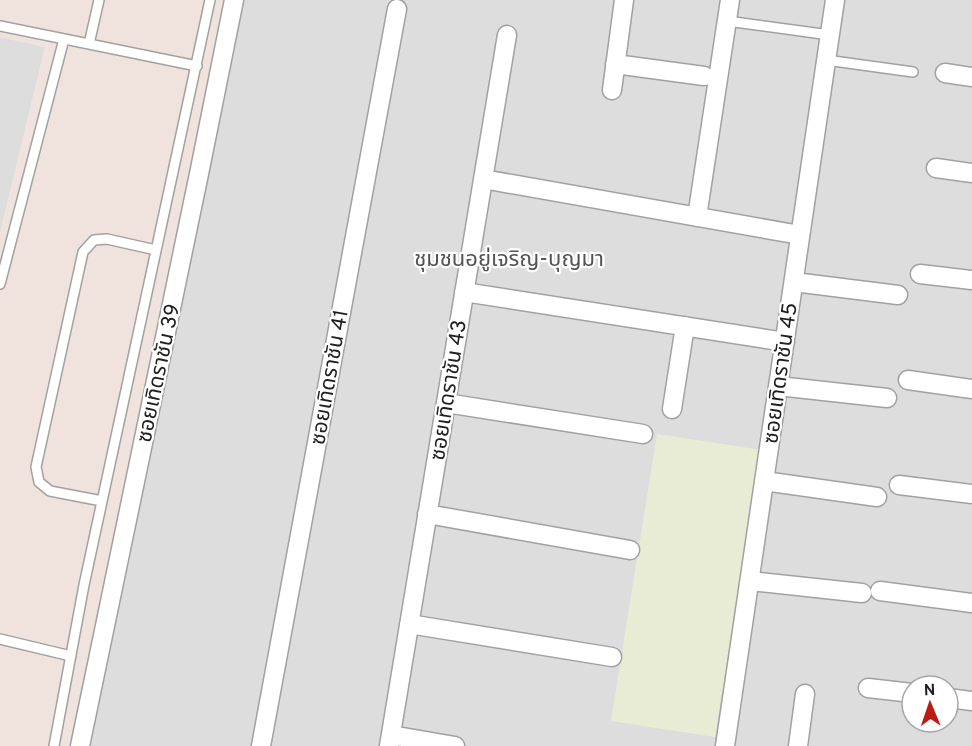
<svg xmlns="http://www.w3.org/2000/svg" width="972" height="746" font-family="Overpass,'Noto Sans Thai',sans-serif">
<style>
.residential{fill:#dedddd;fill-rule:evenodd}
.military{fill:#f0e2dc}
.farmland{fill:#e9ecd4}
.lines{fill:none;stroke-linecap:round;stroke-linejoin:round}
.service-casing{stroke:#a1a1a1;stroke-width:12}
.minor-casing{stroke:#a1a1a1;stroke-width:21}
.service{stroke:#fff;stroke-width:9}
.minor{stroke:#fff;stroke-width:18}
.labels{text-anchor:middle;stroke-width:4.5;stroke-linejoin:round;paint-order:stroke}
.street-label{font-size:21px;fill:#202020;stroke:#fff}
.neighbourhood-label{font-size:22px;fill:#535353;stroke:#fff}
</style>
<rect width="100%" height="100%" fill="#efede7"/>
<path class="residential" d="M226,0H972V746H70ZM912,686H948V722H912Z
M0,37L45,47L0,233Z"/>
<path class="military" d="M0,0H226L70,746H0V233L45,47L0,37Z"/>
<path class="farmland" d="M657,434L761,450L715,737L611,721Z"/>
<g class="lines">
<defs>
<path id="service" d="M727,21L830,35
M0,26L197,66
M89,44L99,0
M826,60L913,72
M0,284L64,39
M102,501L50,491L39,482L36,467L83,252L94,240L107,239L156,250
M0,639L71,656
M54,746L84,585L210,0"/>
<path id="minor" d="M615,64L704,76
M945,73L972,77
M612,90L624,0
M936,168L972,173
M483,179L800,235
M697,217L730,0
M920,274L972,280
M794,282L898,295
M464,292L785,342
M908,380L972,389
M778,386L887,398
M446,403L643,434
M672,409L685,326
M764,481L877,497
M899,485L972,494
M427,514L630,550
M750,581L862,593
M880,591L972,603
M409,624L612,657
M868,688L912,693
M948,698L972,701
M391,735L455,746
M80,746L200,169L234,0
M261,746L397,9
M389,746L507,35
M725,746L835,0
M798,746L805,694"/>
</defs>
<use href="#service" class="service-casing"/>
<use href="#minor" class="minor-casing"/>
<use href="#service" class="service"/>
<use href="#minor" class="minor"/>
</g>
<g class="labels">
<g class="street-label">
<text transform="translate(158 373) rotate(-78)" y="7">ซอยเทิดราชัน 39</text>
<text transform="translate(780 373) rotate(-82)" y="7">ซอยเทิดราชัน 45</text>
<text transform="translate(329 377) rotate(-80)" y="7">ซอยเทิดราชัน 41</text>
<text transform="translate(448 390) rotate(-81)" y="7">ซอยเทิดราชัน 43</text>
</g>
<g class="neighbourhood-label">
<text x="509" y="266">ชุมชนอยู่เจริญ-บุญมา</text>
</g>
</g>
<g transform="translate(930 704) rotate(358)"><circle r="28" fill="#ffffff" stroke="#a6a6a6" stroke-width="1.5"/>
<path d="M0-4.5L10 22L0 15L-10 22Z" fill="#bc1b13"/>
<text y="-9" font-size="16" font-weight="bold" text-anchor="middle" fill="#202020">N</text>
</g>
</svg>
